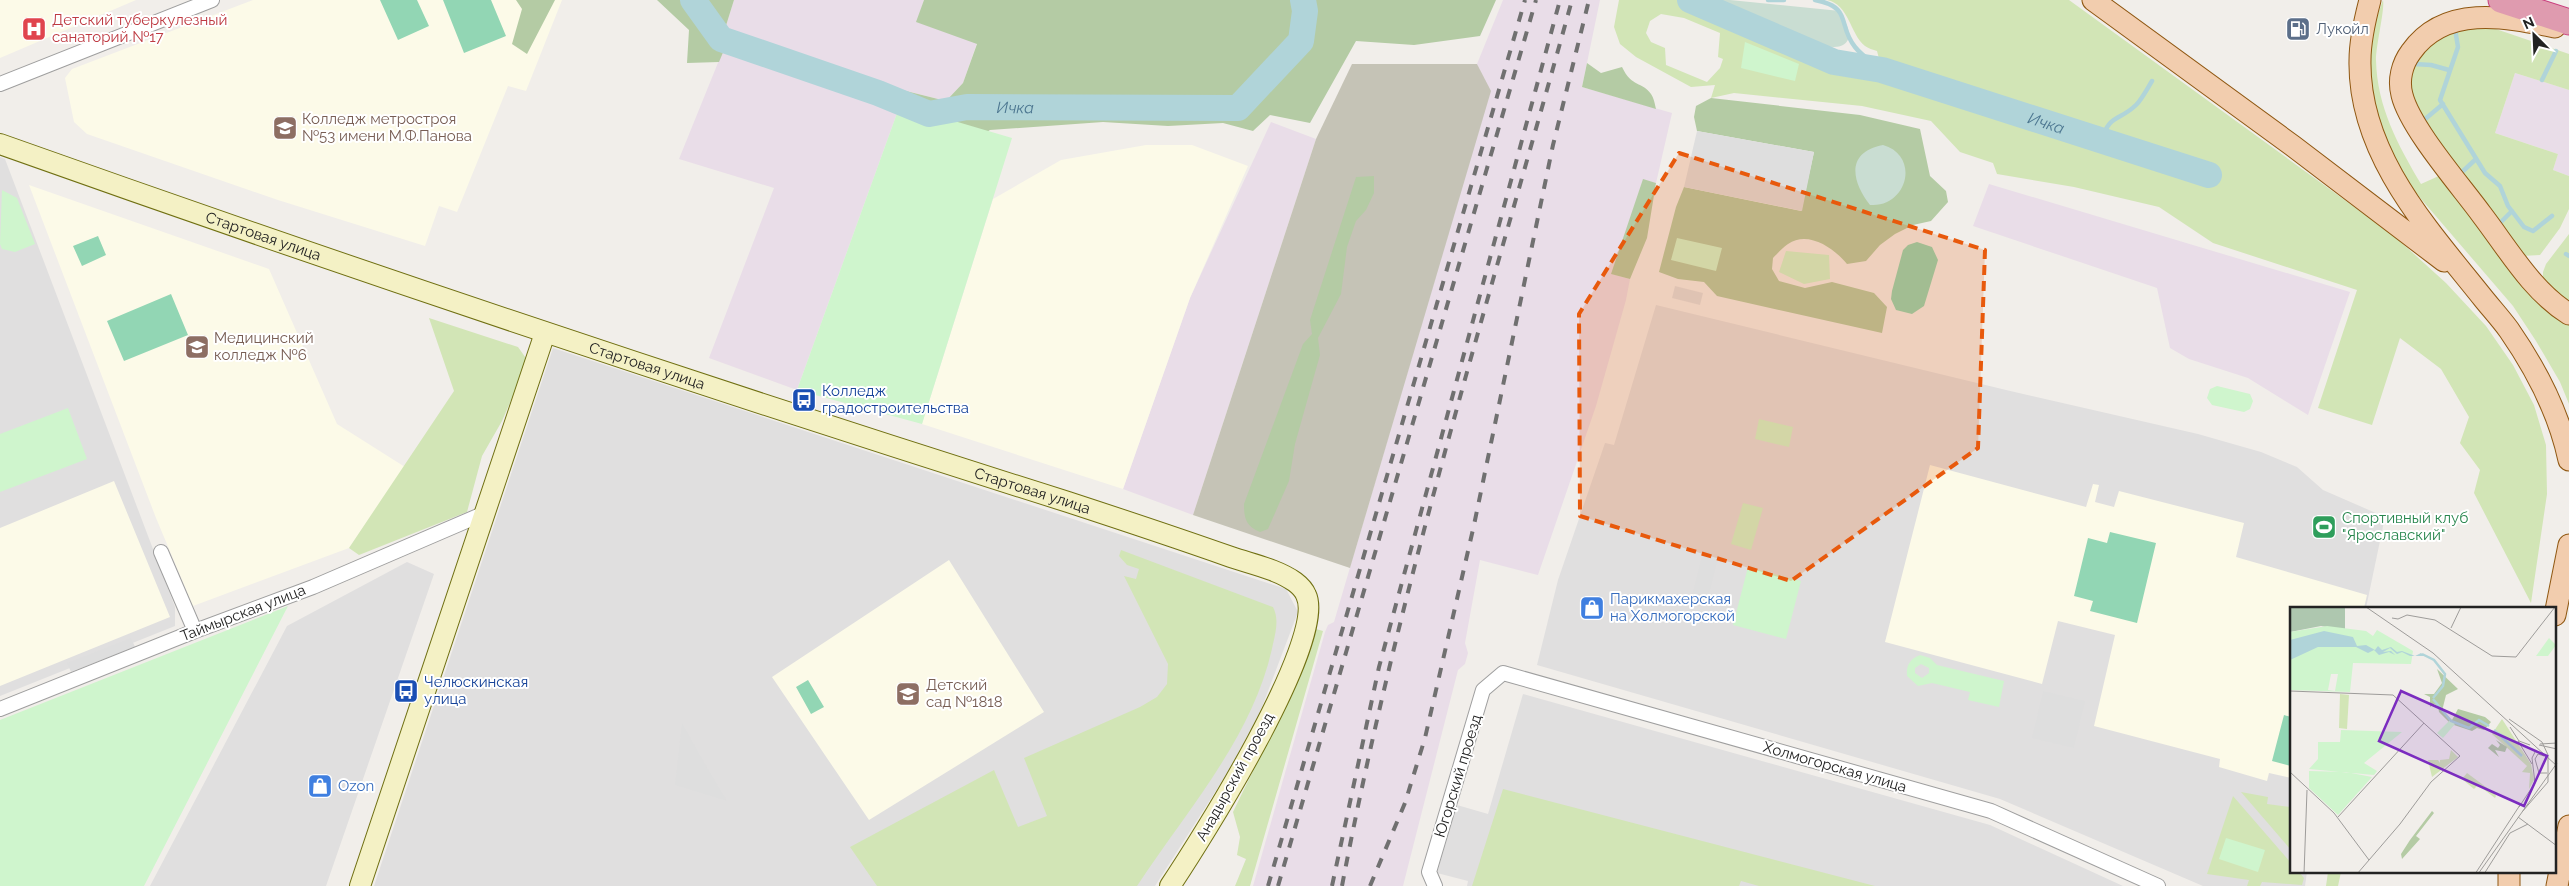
<svg xmlns="http://www.w3.org/2000/svg" width="2569" height="886" font-family="Raleway,sans-serif">
<style>
.residential{fill:#e0dfdf}
.industrial{fill:#e9dde8}
.education{fill:#fcfae8}
.construction{fill:#c5c3b6}
.grass{fill:#d2e5b6;fill-rule:evenodd}
.forest{fill:#b4cba4}
.wetland{fill:#c9ddd2}
.park{fill:#cff5cd;fill-rule:evenodd}
.pitch{fill:#92d6b4}
.parking{fill:#dedede}
.lines{fill:none;stroke-linecap:round;stroke-linejoin:round}
.stream{stroke:#b0d4d9;stroke-width:4.5}
.river{stroke:#b0d4d9;stroke-width:26}
.street-casing{stroke:#9f9f9f;stroke-width:16}
.secondary-casing{stroke:#707012;stroke-width:22}
.primary-casing{stroke:#8f5711;stroke-width:23}
.highway-casing{stroke:#c93d7c;stroke-width:27}
.street{stroke:#fff;stroke-width:14}
.secondary{stroke:#f4f1c5;stroke-width:20}
.primary{stroke:#f2cdae;stroke-width:21}
.highway{stroke:#df9baf;stroke-width:25}
.rail{stroke:#707070;stroke-width:4;stroke-dasharray:10 10;stroke-linecap:butt}
.marked{fill:#e8590c;fill-opacity:0.2;stroke:#e8590c;stroke-width:4;stroke-dasharray:10 6;stroke-linejoin:round}
.labels{text-anchor:middle;stroke-width:4;stroke-linejoin:round;paint-order:stroke}
.health-label{font-size:15px;fill:#be3a42;stroke:#fff;text-anchor:start}
.service-label{font-size:15px;fill:#4e5e75;stroke:#fff;text-anchor:start}
.education-label{font-size:15px;fill:#785e54;stroke:#fff;text-anchor:start}
.street-label{font-size:15px;fill:#222;stroke:#fff}
.transit-label{font-size:15px;fill:#164399;stroke:#fff;text-anchor:start}
.leisure-label{font-size:15px;fill:#27864d;stroke:#fff;text-anchor:start}
.shop-label{font-size:15px;fill:#366cbe;stroke:#fff;text-anchor:start}
.water-label{font-size:16px;font-style:italic;fill:#4d7791;stroke:#fff}
.inset-river{fill:none;stroke:#b0d4d9;stroke-width:2.5}
.inset-road{fill:none;stroke:#9e9c9a;stroke-width:1}
.view{fill:#7b2cbf;fill-opacity:0.15;stroke:#7b2cbf;stroke-width:2.5}
.inset-edge{fill:none;stroke:#222;stroke-width:2.5}
</style>
<rect width="100%" height="100%" fill="#f1eeea"/>
<path class="residential" d="M0,157L5,159L175,607V626L0,696Z
M1656,305L2006,390L2198,434L2261,452L2297,467L2323,490L2385,517L2366,608H2292V872H2307L2305,886H2203L2000,799L1537,665L1558,580L1605,443L1614,445Z
M553,348L1286,589L1298,612L1251,736L1155,886H374Z
M407,562L434,574L326,886H150L287,626Z
M1523,694L1990,825L2123,886H1467L1468,881L1437,873L1457,805L1488,814Z"/>
<path class="industrial" d="M734,0H924L917,22L977,43L963,83L946,101L858,79L724,32Z
M1503,0H1600L1582,87L1672,113L1656,183L1643,180L1612,274L1630,279L1626,300L1596,406L1538,575L1480,560L1465,643L1468,653L1465,664L1458,670L1403,886H1253L1325,632L1328,625L1334,622L1490,91L1477,64Z
M726,43L900,105L797,390L709,358L774,188L679,159Z
M2515,73L2569,90V176L2553,170L2558,154L2495,133Z
M1271,122L1316,139L1193,515L1123,489L1190,298Z
M1989,184L2350,292L2308,415L2248,378L2189,359L2170,348L2157,288L1973,226Z"/>
<path class="education" d="M0,0H136L0,58Z
M253,0H562L526,91L508,86L457,212L439,206L425,246L278,200L87,134L74,122L65,78L72,69Z
M1146,145H1192L1248,166L1190,298L1123,489L922,424L993,199L1061,160Z
M29,185L269,269L337,424L405,467L349,548L193,606L156,518Z
M1930,465L2086,507L2093,484L2099,485L2095,502L2114,507L2119,491L2244,523L2236,557L2367,595L2364,608H2292L2291,778L2269,773L2267,781L2219,767L2220,759L2094,726L2115,635L2058,621L2042,684L1885,642Z
M114,481L170,617L0,686V528Z
M949,560L1044,712L869,820L772,677Z"/>
<path class="construction" d="M1352,64H1477L1491,91L1350,568L1193,515L1316,139Z"/>
<path class="grass" d="M1619,0H1680L1730,22L1732,29L1831,74L1868,80L1882,70L1877,51C1873,50 1868,48 1865,46C1850,34 1849,4 1827,0H2069L2393,235L2446,283L2486,326L2513,365L2534,405L2546,445L2547,494L2531,603L2474,493L2480,470L2460,443L2469,417L2441,369L2400,338L2372,425L2318,408L2357,290L2213,243L2159,207L2074,187L1997,174L1993,163L1960,152L1931,121L1862,106L1734,93L1711,98L1715,85L1691,87L1636,57L1620,44L1614,27ZM1661,14L1684,18L1720,33L1718,57L1723,59L1720,68L1707,82L1666,65L1665,48L1651,42L1646,33L1650,21Z
M2383,0C2385,9 2376,45 2376,60C2377,107 2398,145 2421,184L2441,175L2569,324V404L2560,382L2536,341L2513,306L2416,193L2393,155L2371,99L2370,35Z
M2490,27L2569,54V90L2515,73L2495,133L2558,154L2553,170L2569,176V209L2560,228L2540,255L2522,256L2437,145L2409,95L2412,65L2421,49L2454,28Z
M2569,234V306L2543,283V272L2546,264Z
M429,318L518,347L528,361L502,421L482,456L467,512L359,555L349,548L454,391Z
M1121,550L1273,607C1279,619 1276,631 1273,644C1254,736 1187,810 1137,886H877L850,847L994,770L1018,827L1047,816L1024,758L1140,707L1157,697L1167,684L1168,664L1124,576L1136,579L1139,569L1127,565L1119,556Z
M1316,629L1323,631L1250,886H1235L1246,859L1237,855L1240,837L1233,812L1284,707Z
M1503,789L1875,886H1759L1741,881L1739,886H1472Z
M2241,792L2268,797L2267,804L2291,807V850Z
M2233,796L2291,863L2292,872H2299L2304,878L2302,885L2262,882L2260,886H2247L2249,880L2207,874Z
M2328,872H2341L2338,886H2326Z"/>
<path class="forest" d="M516,0H555L527,54L512,44L522,9Z
M657,0H734L724,32L858,79L946,101L963,83L977,44L916,22L924,0H1496L1480,36L1414,45L1356,41L1310,123L1270,115L1253,131L1223,123L1168,126L1103,122L990,130L943,159L910,144L899,105L727,43L719,62L687,63L689,30Z
M1587,63L1601,73L1622,67C1632,88 1642,81 1651,94C1654,98 1655,105 1656,109L1582,87Z
M1711,98L1860,115L1920,129L1930,176L1946,191L1948,202L1931,221L1913,225L1895,234L1880,245L1866,261L1847,264C1834,248 1808,230 1788,244C1782,248 1777,254 1773,258L1772,269L1779,281L1805,288L1832,282L1874,293L1887,307L1882,333L1717,296L1704,282L1678,279L1659,272L1676,207L1684,187L1801,211L1814,152L1697,131L1694,117L1696,106Z
M1374,176V193L1366,210L1356,221L1347,247L1341,294L1318,338L1320,355L1295,444L1289,481L1268,529L1260,532C1246,526 1244,519 1244,504L1303,344L1312,334L1310,320L1356,177Z
M1643,179L1656,183L1647,238L1630,279L1611,274Z"/>
<path class="wetland" d="M1702,0H1730L1840,11C1844,20 1856,37 1843,45C1824,57 1725,10 1702,0Z
M1883,145C1921,156 1907,208 1870,205C1851,181 1846,152 1883,145Z"/>
<path class="park" d="M1745,42L1799,64L1795,81L1741,68Z
M900,105L1012,138L922,424L797,390Z
M2,190L17,198L35,244L15,252L2,249L0,244Z
M1677,238L1722,248L1716,271L1671,260Z
M1786,251L1829,255L1830,279L1804,284L1779,272Z
M2217,386L2250,394L2253,401L2250,409L2244,412L2212,405L2207,398L2210,389Z
M68,408L87,459L0,492V434Z
M1759,419L1793,427L1789,447L1755,439Z
M1743,503L1763,508L1751,550L1731,544Z
M1748,567L1801,581L1786,639L1733,625Z
M288,606L144,886H0V720Z
M1920,655L1930,658L1937,665L2004,681L1999,707L1968,700L1970,692L1932,683L1918,686L1907,676C1906,665 1910,659 1920,655ZM1921,664L1929,668V673L1922,678L1915,673V668Z
M2226,838L2265,850L2258,872L2219,859Z"/>
<path class="pitch" d="M380,0H417L429,26L398,40Z
M443,0H491L506,36L464,53Z
M98,236L106,255L82,266L73,246Z
M1917,242L1932,247L1938,260L1924,306L1912,314L1896,310L1891,299L1892,291L1903,250L1908,245Z
M171,294L188,335L124,361L107,321Z
M2110,532L2156,543L2137,623L2090,611L2093,601L2074,596L2088,538L2107,543Z
M808,680L824,707L811,714L796,687Z
M2284,715L2291,717V766L2272,761Z"/>
<path class="parking" d="M1697,131L1814,152L1802,211L1684,187Z
M1675,286L1703,293L1700,305L1672,298Z
M1703,551L1719,555L1707,603L1691,599Z
M131,638L135,647L71,672L67,663Z
M2043,691L2085,701L2074,748L2032,738Z
M682,723L705,764L727,801L675,785Z"/>
<g class="lines">
<path class="stream" d="M1768,0H1784
M1815,0C1853,7 1837,25 1855,47C1862,56 1873,63 1882,70
M2455,29L2458,47L2440,100L2485,173L2500,186L2508,206L2524,227L2533,231L2552,216
M2414,64L2431,65L2449,70
M2542,80L2556,51
M2424,120L2443,104
M2102,141C2108,114 2120,121 2136,105C2142,99 2147,89 2152,81
M2462,172L2476,159
M2501,222L2512,211
M2566,254L2569,256"/>
<g class="river">
<path id="s1" d="M693,0L721,39L878,93L929,114L967,107L1238,108L1301,41L1305,11L1303,0"/>
<path id="s2" d="M1690,0L1834,62L1882,70L2209,175"/>
</g>
<defs>
<path id="street" d="M0,84L212,0
M161,552L195,631
M0,709L195,631L313,587L485,513
M1435,886L1429,872L1483,690L1503,673L1991,811L2158,886"/>
<g id="secondary">
<path id="s3" d="M0,144C354,270 710,389 1068,502C1123,520 1177,538 1231,557C1251,564 1277,569 1295,582C1299,585 1304,590 1306,595C1328,639 1199,843 1170,886"/>
<path d="M360,886L545,333"/>
</g>
<path id="primary" d="M2093,0L2293,146L2444,261
M2370,0C2365,19 2360,40 2360,60C2358,154 2428,229 2483,298C2491,308 2501,319 2509,330C2536,369 2559,413 2569,460
M2555,27C2506,17 2445,4 2411,52C2402,64 2398,80 2402,95C2410,128 2461,186 2482,215C2508,249 2532,291 2569,314
M2555,615L2569,545
M2509,886V872
M2557,886L2569,826"/>
<path id="highway" d="M2501,0L2569,22"/>
</defs>
<use href="#street" class="street-casing"/>
<use href="#secondary" class="secondary-casing"/>
<use href="#primary" class="primary-casing"/>
<use href="#highway" class="highway-casing"/>
<use href="#street" class="street"/>
<use href="#secondary" class="secondary"/>
<use href="#primary" class="primary"/>
<use href="#highway" class="highway"/>
<path class="rail" d="M1268,886L1525,0
M1278,886L1536,0
M1332,886L1379,667L1560,0
M1342,886C1399,586 1491,294 1572,0
M1370,886L1405,803L1425,738L1474,525L1553,145L1589,0"/>
</g>
<path class="marked" d="M1679,153L1985,250L1978,448L1791,581L1580,516L1579,314Z"/>
<defs>
<symbol id="hospital-square" viewBox="-11 -11 22 22"><rect x="-9" y="-9" width="18" height="18" rx="4" fill="#e0444e" stroke="#fff"/><path d="M-5-5h3v3.5h4V-5h3V5h-3V1.5h-4V5h-3Z" fill="#fff"/></symbol>
<symbol id="fuel-square" viewBox="-11 -11 22 22"><rect x="-9" y="-9" width="18" height="18" rx="4" fill="#5c6f8a" stroke="#fff"/><path d="M-5.5-6h7V0h2V4h1.3V-2.5L3-4.5l.8-.8L6-3V5H2.5V1h-1V6h-7ZM-4.2-4.7v3.2H.2V-4.7Z" fill="#fff"/></symbol>
<symbol id="university-square" viewBox="-11 -11 22 22"><rect x="-9" y="-9" width="18" height="18" rx="4" fill="#8d6e63" stroke="#fff"/><path d="M0-5L7-2L0 1L-7-2ZM-4 1L0 2.5L4 1V4Q0 6-4 4Z" fill="#fff"/></symbol>
<symbol id="bus-square" viewBox="-11 -11 22 22"><rect x="-9" y="-9" width="18" height="18" rx="4" fill="#1a4fb4" stroke="#fff"/><path d="M-5-6H5V4H4V6H2V4H-2V6H-4V4H-5ZM-3.5-4V0h7V-4ZM-3.5 1.2v1.5H-2V1.2ZM2 1.2v1.5H3.5V1.2Z" fill="#fff"/></symbol>
<symbol id="stadium-square" viewBox="-11 -11 22 22"><rect x="-9" y="-9" width="18" height="18" rx="4" fill="#2e9e5b" stroke="#fff"/><path d="M0-5a6.5 5 0 1 0 0 10a6.5 5 0 1 0 0-10ZM-3.5-1.8h7v3.6h-7Z" fill="#fff"/></symbol>
<symbol id="shop-square" viewBox="-11 -11 22 22"><rect x="-9" y="-9" width="18" height="18" rx="4" fill="#3f7fe0" stroke="#fff"/><path d="M-5-2.5h2.3a2.7 3.5 0 0 1 5.4 0H5L5.5 6h-11ZM-1.5-2.5h3a1.5 2.3 0 0 0-3 0Z" fill="#fff"/></symbol>
<symbol id="school-square" viewBox="-11 -11 22 22"><rect x="-9" y="-9" width="18" height="18" rx="4" fill="#8d6e63" stroke="#fff"/><path d="M0-5L7-2L0 1L-7-2ZM-4 1L0 2.5L4 1V4Q0 6-4 4Z" fill="#fff"/></symbol>
</defs>
<g fill-rule="evenodd">
<use href="#hospital-square" x="20" y="15" width="28" height="28"/>
<use href="#fuel-square" x="2284" y="15" width="28" height="28"/>
<use href="#university-square" x="271" y="114" width="28" height="28"/>
<use href="#university-square" x="183" y="333" width="28" height="28"/>
<use href="#bus-square" x="790" y="386" width="28" height="28"/>
<use href="#stadium-square" x="2310" y="513" width="28" height="28"/>
<use href="#shop-square" x="1578" y="594" width="28" height="28"/>
<use href="#bus-square" x="392" y="677" width="28" height="28"/>
<use href="#school-square" x="894" y="680" width="28" height="28"/>
<use href="#shop-square" x="306" y="772" width="28" height="28"/>
</g>
<g class="labels">
<g class="health-label">
<text x="52" y="25">Детский туберкулезный<tspan x="52" dy="17">санаторий №17</tspan></text>
</g>
<g class="service-label">
<text x="2316" y="34">Лукойл</text>
</g>
<g class="education-label">
<text x="302" y="124">Колледж метростроя<tspan x="302" dy="17">№53 имени М.Ф.Панова</tspan></text>
<text x="214" y="343">Медицинский<tspan x="214" dy="17">колледж №6</tspan></text>
<text x="926" y="690">Детский<tspan x="926" dy="17">сад №1818</tspan></text>
</g>
<g class="street-label">
<text dy="5" stroke="none"><textPath href="#s3" startOffset="279">Стартовая улица</textPath></text>
<text dy="5" stroke="none"><textPath href="#s3" startOffset="684">Стартовая улица</textPath></text>
<text dy="5" stroke="none"><textPath href="#s3" startOffset="1089">Стартовая улица</textPath></text>
<text transform="translate(243 613) rotate(-21)" y="5">Таймырская улица</text>
<text transform="translate(1835 767) rotate(16)" y="5">Холмогорская улица</text>
<text transform="translate(1458 776) rotate(-73)" y="5">Югорский проезд</text>
<text transform="translate(1235 777) rotate(-61)" y="5">Анадырский проезд</text>
</g>
<g class="transit-label">
<text x="822" y="396">Колледж<tspan x="822" dy="17">градостроительства</tspan></text>
<text x="424" y="687">Челюскинская<tspan x="424" dy="17">улица</tspan></text>
</g>
<g class="leisure-label">
<text x="2342" y="523">Спортивный клуб<tspan x="2342" dy="17">"Ярославский"</tspan></text>
</g>
<g class="shop-label">
<text x="1610" y="604">Парикмахерская<tspan x="1610" dy="17">на Холмогорской</tspan></text>
<text x="338" y="791">Ozon</text>
</g>
<g class="water-label">
<text dy="6" stroke="none"><textPath href="#s1" startOffset="356">Ичка</textPath></text>
<text dy="6" stroke="none"><textPath href="#s2" startOffset="378">Ичка</textPath></text>
</g>
</g>
<g transform="translate(2290 607)">
<rect width="266" height="266" fill="#f1eeea"/>
<path d="M50,87L59,88L57,122L49,121ZM212,112L241,157L244,173L239,182L240,166L232,165L237,159L202,127ZM161,143L168,150L142,170L138,153H148L150,156V153L159,152ZM177,166L204,186L206,189L205,191L188,178L184,182L172,172Z" fill="#d2e5b6"/>
<path d="M147,62L168,82L156,88L152,104L162,113L168,102L195,110L201,115L194,123L187,121L182,124L161,117L149,105L148,99L144,97L140,100V90L134,87H144L152,76ZM206,133L217,140L215,145L205,143L209,150L198,141L202,137L208,141L210,138ZM142,204L144,206L126,229L130,232L112,252L111,247L120,233Z" fill="#b4cba4"/>
<path d="M0,0H55V23L31,19L0,25Z" fill="#aec7af"/>
<path d="M37,19L76,24L83,29L87,23L123,44L121,57L63,56L60,85L0,83V25ZM41,67H48L45,84L38,83ZM259,31L266,38L258,49H246ZM160,113L165,117L153,131L147,126ZM51,123L112,125L74,156L87,164L84,168L19,162L28,152V135H50ZM19,164L56,165L82,170L48,208L19,181Z" fill="#cff5cd" fill-rule="evenodd"/>
<path d="M34,24L63,30L67,39L76,38L85,43L88,39L92,43L101,40L107,45L112,44L125,49L131,46L135,49H120L112,45L107,47L100,41L93,45L101,44L105,48L99,45L89,48L84,43L78,46L66,40H28L0,53V33Z" fill="#b0d4d9"/>
<path class="inset-river" d="M132,47L144,53L155,67L153,79L143,91M143,92L161,114L179,121L189,113L199,119M204,123L232,149M206,125L215,130L216,135"/>
<path class="inset-road" d="M76,0L143,46L267,159M102,11L108,12L117,8L145,13L202,49L226,50L265,0M161,21L171,0M0,84L103,88L170,149L141,175L110,217L67,267M219,112L252,135L258,148V175L232,205M220,120L229,134L240,138M228,134L242,157M250,137L267,136M249,138L267,142M254,149L248,147L245,152L249,166H257M0,165L44,206L79,253M229,200L245,176L242,151L246,143M48,210L134,116M228,210L267,239M14,267L17,183M185,267L230,198M188,267L267,156M194,267L220,226L238,217"/>
<path class="view" d="M111,84L257,149L234,199L89,134Z"/>
<rect width="266" height="266" class="inset-edge"/>
</g>
<g transform="translate(2534 35) rotate(336)" stroke="#ffffff" stroke-width="4" paint-order="stroke">
<path d="M0-4L9 19L0 12L-9 19Z" fill="#222222"/>
<text y="-8" font-size="14" font-weight="bold" text-anchor="middle" fill="#222222">N</text>
</g>
</svg>
